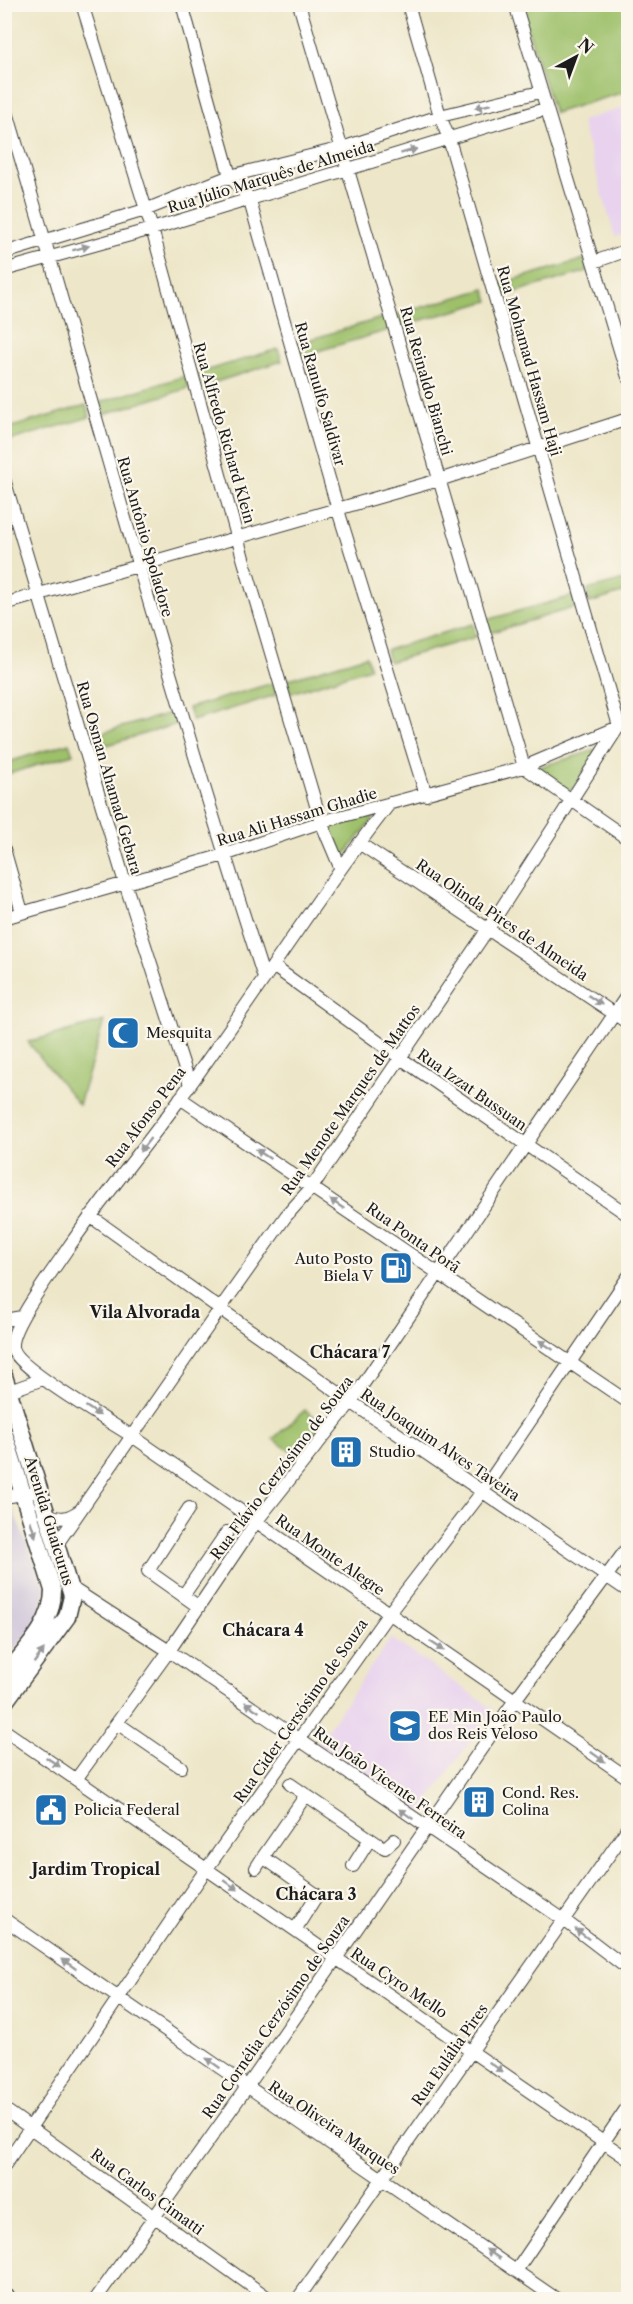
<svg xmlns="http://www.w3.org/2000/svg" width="633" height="2304" font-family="'Libre Caslon Text',serif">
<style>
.built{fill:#e8d2ee}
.industrial{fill:#c9bfd7}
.green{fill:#9dc069;stroke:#5c6e42;stroke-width:1.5}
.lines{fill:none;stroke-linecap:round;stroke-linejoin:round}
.minor-casing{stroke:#3b3a36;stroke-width:14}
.major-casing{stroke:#3b3a36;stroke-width:19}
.minor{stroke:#fff;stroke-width:12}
.major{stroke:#fff;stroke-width:16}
.oneway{fill:#999}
.labels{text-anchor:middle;stroke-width:4.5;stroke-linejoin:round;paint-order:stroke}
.street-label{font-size:15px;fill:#1c1c1c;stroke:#fbf7ec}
.poi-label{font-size:15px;fill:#1c1c1c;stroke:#fbf7ec;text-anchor:start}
.neighbourhood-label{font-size:16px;font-weight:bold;fill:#1c1c1c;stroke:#fbf7ec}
</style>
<rect width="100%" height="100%" fill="#fbf7ec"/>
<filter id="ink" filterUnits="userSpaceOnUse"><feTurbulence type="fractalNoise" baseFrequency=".0167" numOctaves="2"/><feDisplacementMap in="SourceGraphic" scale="12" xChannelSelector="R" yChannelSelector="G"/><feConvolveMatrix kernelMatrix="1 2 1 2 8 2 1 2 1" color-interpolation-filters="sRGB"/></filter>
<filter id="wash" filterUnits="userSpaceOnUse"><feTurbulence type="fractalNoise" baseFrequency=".008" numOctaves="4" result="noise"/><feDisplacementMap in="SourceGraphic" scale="24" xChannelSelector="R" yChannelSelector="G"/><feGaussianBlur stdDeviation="1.35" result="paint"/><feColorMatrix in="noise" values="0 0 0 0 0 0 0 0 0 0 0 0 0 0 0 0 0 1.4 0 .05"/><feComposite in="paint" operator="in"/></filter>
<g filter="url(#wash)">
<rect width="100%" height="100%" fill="#ede6c8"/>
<path class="built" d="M628,106V233L615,237L581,121Z
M391,1638L493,1709L418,1815L317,1744Z"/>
<path class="industrial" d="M12,1508L46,1588L39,1618L5,1662L4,1510Z"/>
<path class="green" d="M520,5H628V91L554,113Z
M585,259L588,271L502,296L499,284Z
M485,289L489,301L401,326L398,314Z
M385,317L389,330L301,356L298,343Z
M278,349L282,361L203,386L198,373Z
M185,376L189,388L104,414L101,402Z
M86,405L90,417L5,442V429Z
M628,579V591L590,603L587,590Z
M573,596L576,607L489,633L486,620Z
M473,624L476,637L389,662L386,650Z
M366,656L370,668L291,693L286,680Z
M273,683L276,695L192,721L188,708Z
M174,712L177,724L90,750L87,737Z
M69,743L73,754L5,775V763Z
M599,749L569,795L536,768Z
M383,807L340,861L329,822Z
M104,1021L79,1105L28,1042Z
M305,1410L322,1422L299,1457L273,1439Z"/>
</g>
<g filter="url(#ink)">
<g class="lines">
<defs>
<path id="minor" d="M82,4L152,229L243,558L321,822L340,867
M182,4L230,176L249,198L338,510L426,795
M299,4L524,767L628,839
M515,4L628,377
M4,102C91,394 170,688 264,978
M4,253L145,210L230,176L342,148L440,116L540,92
M594,262L628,250
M4,270L152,229L545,109
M4,479L125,883L190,1085
M4,604L439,480L628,419
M390,803C315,899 251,1002 179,1100C143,1150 103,1197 68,1248C55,1268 11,1325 12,1346C12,1366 114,1424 135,1438C300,1551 464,1665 628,1778
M359,843L628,1023
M4,849L22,912
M4,918L224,855L321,822L524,767L628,723
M273,966L399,1057L628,1215
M180,1098L628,1402
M90,1216L351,1402L628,1591
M4,1320L22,1317
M4,1393L43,1379
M4,1497L30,1493
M189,1508L148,1571L199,1607
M48,1514C61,1520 67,1519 79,1511
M57,1544L220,1309L286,1216L312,1187L488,929L619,726L449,139L440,116L408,4
M70,1587L169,1651L564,1920L628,1969
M183,1596L227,1532
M117,1723L181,1767
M4,1730L628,2159
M77,1778L169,1651L256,1522L351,1402L628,994
M290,1784L306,1795
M353,1866L370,1839
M256,1868L263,1857
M4,1919L558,2300
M295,1930L317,1895L263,1857L306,1795L379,1845L385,1848L394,1840
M4,2109L271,2300
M4,2166L198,1881L389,1613L482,1492L628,1277
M516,2271L628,2106
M95,2300L247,2087L515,1700L628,1547
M297,2300L628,1828"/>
<path id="major" d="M4,1376L72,1596L67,1617L4,1703
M4,1433L53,1590C53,1625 25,1650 4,1677
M4,2297L9,2300"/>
</defs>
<use href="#minor" class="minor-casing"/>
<use href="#major" class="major-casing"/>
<use href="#minor" class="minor"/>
<use href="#major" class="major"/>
</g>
<defs><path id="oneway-solid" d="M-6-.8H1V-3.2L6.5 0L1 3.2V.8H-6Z" transform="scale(1.5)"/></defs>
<g class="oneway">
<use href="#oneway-solid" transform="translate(483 106) rotate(167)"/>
<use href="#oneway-solid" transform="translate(409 151) rotate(-17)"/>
<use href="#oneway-solid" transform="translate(81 248) rotate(-15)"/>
<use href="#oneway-solid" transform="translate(595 1000) rotate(34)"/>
<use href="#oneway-solid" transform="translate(145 1145) rotate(128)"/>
<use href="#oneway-solid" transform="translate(263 1154) rotate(-146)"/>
<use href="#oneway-solid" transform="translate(337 1204) rotate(-146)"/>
<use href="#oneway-solid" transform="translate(546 1345) rotate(-147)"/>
<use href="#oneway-solid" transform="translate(93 1411) rotate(33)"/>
<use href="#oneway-solid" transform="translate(33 1529) rotate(72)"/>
<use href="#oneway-solid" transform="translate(437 1646) rotate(34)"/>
<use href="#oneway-solid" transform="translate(39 1656) rotate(-54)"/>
<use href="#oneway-solid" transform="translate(252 1707) rotate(-146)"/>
<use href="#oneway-solid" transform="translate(598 1757) rotate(35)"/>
<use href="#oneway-solid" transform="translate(53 1762) rotate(34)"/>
<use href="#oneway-solid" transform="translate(406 1814) rotate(-145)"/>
<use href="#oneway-solid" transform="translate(231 1885) rotate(35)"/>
<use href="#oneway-solid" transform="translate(582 1934) rotate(-143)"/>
<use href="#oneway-solid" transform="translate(69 1964) rotate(-145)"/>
<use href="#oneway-solid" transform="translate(213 2063) rotate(-145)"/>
<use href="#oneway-solid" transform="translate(496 2067) rotate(35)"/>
<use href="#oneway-solid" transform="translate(493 2254) rotate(-146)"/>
</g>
</g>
<defs>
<symbol id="mosque-square" viewBox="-11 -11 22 22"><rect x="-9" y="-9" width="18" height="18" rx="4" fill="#1f6fb2" stroke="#fbf7ec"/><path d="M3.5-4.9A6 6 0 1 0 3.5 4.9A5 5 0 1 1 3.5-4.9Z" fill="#fff"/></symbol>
<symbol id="fuel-square" viewBox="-11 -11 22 22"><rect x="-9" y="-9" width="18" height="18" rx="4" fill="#1f6fb2" stroke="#fbf7ec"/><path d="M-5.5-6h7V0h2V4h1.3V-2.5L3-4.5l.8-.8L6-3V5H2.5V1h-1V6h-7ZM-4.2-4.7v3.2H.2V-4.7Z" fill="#fff"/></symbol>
<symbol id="building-square" viewBox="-11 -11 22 22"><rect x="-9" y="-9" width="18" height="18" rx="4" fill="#1f6fb2" stroke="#fbf7ec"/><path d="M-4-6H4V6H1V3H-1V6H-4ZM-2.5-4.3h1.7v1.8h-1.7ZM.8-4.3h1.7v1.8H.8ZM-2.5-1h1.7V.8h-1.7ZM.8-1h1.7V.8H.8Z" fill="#fff"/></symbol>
<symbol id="school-square" viewBox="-11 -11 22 22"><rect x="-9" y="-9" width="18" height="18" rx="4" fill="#1f6fb2" stroke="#fbf7ec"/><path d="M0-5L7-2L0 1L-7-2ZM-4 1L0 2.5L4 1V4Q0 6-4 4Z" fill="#fff"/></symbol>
<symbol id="civic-square" viewBox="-11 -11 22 22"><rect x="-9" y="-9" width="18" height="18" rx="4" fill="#1f6fb2" stroke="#fbf7ec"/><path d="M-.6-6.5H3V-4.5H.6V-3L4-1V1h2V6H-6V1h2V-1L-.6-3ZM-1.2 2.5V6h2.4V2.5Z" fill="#fff"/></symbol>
</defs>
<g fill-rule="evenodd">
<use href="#mosque-square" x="104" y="1014" width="38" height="38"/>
<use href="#fuel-square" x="377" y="1249" width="38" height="38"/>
<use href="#building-square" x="327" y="1433" width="38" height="38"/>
<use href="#school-square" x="386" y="1707" width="38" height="38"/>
<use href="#building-square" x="460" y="1783" width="38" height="38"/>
<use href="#civic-square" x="32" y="1791" width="38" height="38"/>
</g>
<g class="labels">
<g class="street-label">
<text transform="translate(271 177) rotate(-17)" y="5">Rua Júlio Marquês de Almeida</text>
<text transform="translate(529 361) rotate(74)" y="5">Rua Mohamad Hassam Haji</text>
<text transform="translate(426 381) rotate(74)" y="5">Rua Reinaldo Bianchi</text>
<text transform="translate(320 394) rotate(74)" y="5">Rua Ranulfo Saldivar</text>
<text transform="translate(224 433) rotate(74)" y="5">Rua Alfredo Richard Klein</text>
<text transform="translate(145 537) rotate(74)" y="5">Rua Antônio Spoladore</text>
<text transform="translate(109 778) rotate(74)" y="5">Rua Osman Ahamad Gebara</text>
<text transform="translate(297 817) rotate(-17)" y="5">Rua Ali Hassam Ghadie</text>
<text transform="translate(502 920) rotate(34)" y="5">Rua Olinda Pires de Almeida</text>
<text transform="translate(472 1090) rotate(35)" y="5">Rua Izzat Bussuan</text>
<text transform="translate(351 1100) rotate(-55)" y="5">Rua Menote Marques de Mattos</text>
<text transform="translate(146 1117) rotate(-53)" y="5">Rua Afonso Pena</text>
<text transform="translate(413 1238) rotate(35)" y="5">Rua Ponta Porã</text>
<text transform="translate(440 1445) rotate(34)" y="5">Rua Joaquim Alves Taveira</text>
<text transform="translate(282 1468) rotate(-53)" y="5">Rua Flávio Cerzósimo de Souza</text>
<text transform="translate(49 1521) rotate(73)" y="5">Avenida Guaicurus</text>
<text transform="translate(330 1555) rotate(35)" y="5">Rua Monte Alegre</text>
<text transform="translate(301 1711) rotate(-55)" y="5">Rua Cider Cersósimo de Souza</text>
<text transform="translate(390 1783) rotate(35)" y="5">Rua João Vicente Ferreira</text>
<text transform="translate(399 1983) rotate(34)" y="5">Rua Cyro Mello</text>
<text transform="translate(276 2017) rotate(-55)" y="5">Rua Cornélia Cerzósimo de Souza</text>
<text transform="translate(450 2055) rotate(-55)" y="5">Rua Eulália Pires</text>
<text transform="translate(334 2128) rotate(34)" y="5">Rua Oliveira Marques</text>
<text transform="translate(147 2192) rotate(36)" y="5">Rua Carlos Cimatti</text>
</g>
<g class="poi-label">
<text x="146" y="1038">Mesquita</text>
<text x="373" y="1264" text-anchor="end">Auto Posto<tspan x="373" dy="17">Biela V</tspan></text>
<text x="369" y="1457">Studio</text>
<text x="428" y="1722">EE Min João Paulo<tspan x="428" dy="17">dos Reis Veloso</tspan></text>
<text x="502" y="1798">Cond. Res.<tspan x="502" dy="17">Colina</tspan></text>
<text x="74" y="1815">Policia Federal</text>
</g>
<g class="neighbourhood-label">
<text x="145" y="1318">Vila Alvorada</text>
<text x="350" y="1358">Chácara 7</text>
<text x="263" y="1636">Chácara 4</text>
<text x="96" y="1875">Jardim Tropical</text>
<text x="316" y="1900">Chácara 3</text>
</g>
</g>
<rect width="633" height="2304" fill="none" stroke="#fbf7ec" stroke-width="24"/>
<g transform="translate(576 57) rotate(41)" stroke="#fbf7ec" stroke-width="4.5" paint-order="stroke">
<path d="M0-4.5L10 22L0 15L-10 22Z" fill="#1c1c1c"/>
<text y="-9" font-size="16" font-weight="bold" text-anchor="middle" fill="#1c1c1c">N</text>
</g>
</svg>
